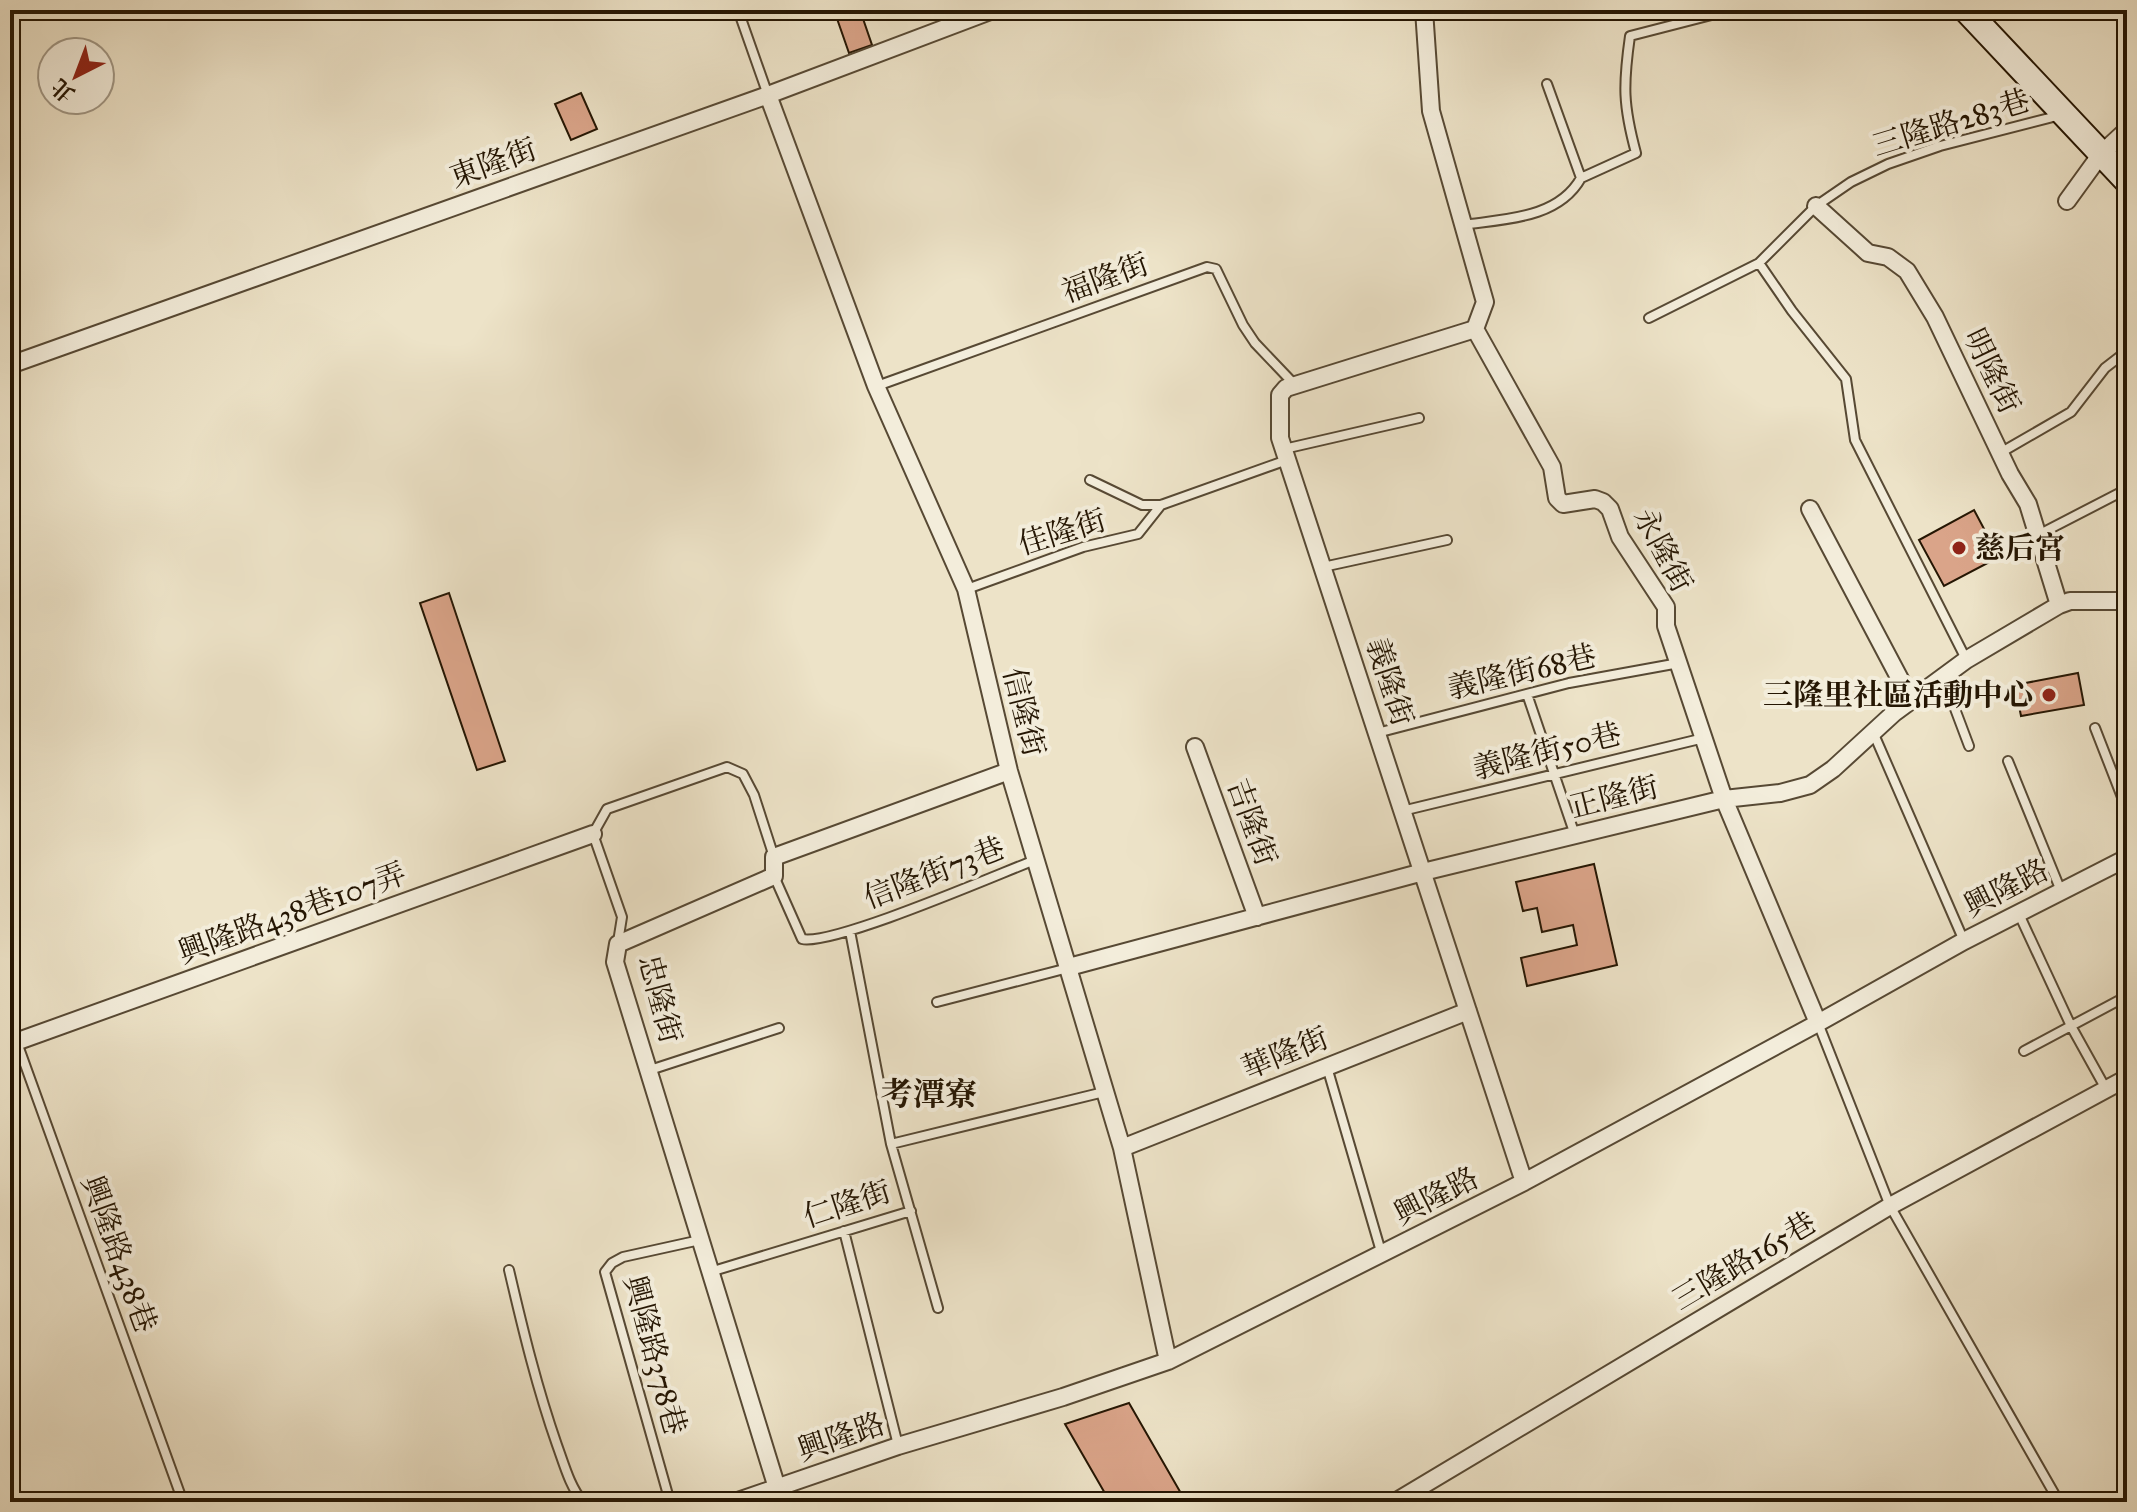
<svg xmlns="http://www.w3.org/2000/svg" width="2137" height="1512" font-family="'IM FELL Great Primer','Noto Serif TC',serif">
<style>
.building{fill:#daa489;stroke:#251603;stroke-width:2}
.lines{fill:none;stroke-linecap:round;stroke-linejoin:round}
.lane-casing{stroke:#574934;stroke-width:12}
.street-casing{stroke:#574934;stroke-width:20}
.secondary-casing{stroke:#251603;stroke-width:28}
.lane{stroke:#f3eddb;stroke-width:8}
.street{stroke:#f3eddb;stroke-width:16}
.secondary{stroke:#f3eddb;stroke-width:24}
.poi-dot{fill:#8f2418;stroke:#f3eddb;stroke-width:3}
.labels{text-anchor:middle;stroke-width:8;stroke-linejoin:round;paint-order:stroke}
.street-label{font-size:30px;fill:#251603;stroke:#f3eddb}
.poi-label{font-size:30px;font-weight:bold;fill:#251603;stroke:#f3eddb;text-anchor:start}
.neighbourhood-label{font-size:32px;font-weight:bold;fill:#251603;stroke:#f3eddb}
</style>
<rect width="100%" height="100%" fill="#ede3c8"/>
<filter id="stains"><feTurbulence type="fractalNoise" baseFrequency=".0025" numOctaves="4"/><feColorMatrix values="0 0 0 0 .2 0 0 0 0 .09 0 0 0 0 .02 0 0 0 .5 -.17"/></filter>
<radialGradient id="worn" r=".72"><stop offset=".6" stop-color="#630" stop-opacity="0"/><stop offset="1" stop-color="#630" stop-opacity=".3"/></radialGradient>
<path class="building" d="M834,10H860L872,45L849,53Z
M581,93L597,129L571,140L555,104Z
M1974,510L1999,557L1944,586L1919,540Z
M449,593L505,761L477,770L420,603Z
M2078,673L2084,705L2021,716L2015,685Z
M1594,864L1617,965L1527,986L1521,958L1577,945L1573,925L1542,932L1537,908L1523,911L1516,882Z
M1129,1403L1186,1502H1110L1065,1424Z"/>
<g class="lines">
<defs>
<path id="lane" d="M738,10L768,95
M1547,84L1581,178
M1463,225C1504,219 1558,219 1581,178L1636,153C1623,105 1623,85 1630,36L1731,10
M1759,263L1792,311L1846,379L1855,440L1966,659
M1649,318L1759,263L1816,206L1851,182L1888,164L1940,146L2061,115
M877,386L1207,267L1216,269L1243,325L1255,343L1295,385
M1284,449L1419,418
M2000,453L2071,412L2105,368L2127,351
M1090,480L1142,505H1161L1287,460
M2038,535L2127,489
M1323,567L1447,540
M967,589L1083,547L1138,534L1161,505
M1943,677L1969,746
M1527,694L1575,835
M2095,728L2127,810
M1873,732L1964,941
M1377,733L1569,683L1679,663
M2008,761L2061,891
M1402,811L1704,738
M774,876L802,939C833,946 996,875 1035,860
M2018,912L2071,1026L2106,1089
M850,931L891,1144L938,1308
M618,942L622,917L593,834L607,809L727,767L743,774L754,795L774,857
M937,1002L1068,968
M10,1023L183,1502
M1818,1023L1890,1206L2059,1502
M2024,1051L2127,996
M1327,1067L1382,1255
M650,1070L779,1028
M891,1144L1104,1092
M844,1231L898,1445
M509,1270C523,1330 537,1388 557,1445C564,1464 570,1487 583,1502
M710,1272L911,1211
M670,1502L605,1272L612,1263L623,1257L700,1240"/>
<path id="street" d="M1424,10L1431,111L1485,302L1475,329L1552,467L1557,498L1563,504L1595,499L1603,502L1610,509L1620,537L1666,607V626L1724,799L1818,1023
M768,95L876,386L966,589L1009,771L1122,1148L1168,1361
M2067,201L2101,154L2127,130
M1816,206L1868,253L1888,257L1907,271L1935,317L2010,474L2028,504L2059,605
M1475,329L1286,388L1280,395V438L1524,1182
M10,365L768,95L993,10
M1810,509L1911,700
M1195,747L1257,917
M1069,967L1423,872L1724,799L1780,793L1810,785L1833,769L1894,713L1966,660L2059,605L2070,601H2127
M10,1044L593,834
M1122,1148L1468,1011
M777,1488L615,962L618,944L774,876V857L1009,771
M735,1502L898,1446L1063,1397L1168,1361L1524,1182L1818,1023L1964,941L2127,858
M1395,1502L1890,1206L2127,1078"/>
<path id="secondary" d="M1966,10L2127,181"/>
</defs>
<use href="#lane" class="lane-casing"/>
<use href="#street" class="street-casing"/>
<use href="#secondary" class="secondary-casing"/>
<use href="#lane" class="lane"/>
<use href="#street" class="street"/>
<use href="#secondary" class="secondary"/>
</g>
<g class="poi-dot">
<circle cx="1959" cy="548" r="8"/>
<circle cx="2049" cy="695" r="8"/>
</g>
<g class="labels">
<g class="street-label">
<text transform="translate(1951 123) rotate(-17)" y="10">三隆路283巷</text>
<text transform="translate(493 163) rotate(-20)" y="10">東隆街</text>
<text transform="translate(1105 278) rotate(-20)" y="10">福隆街</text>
<text transform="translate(1992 371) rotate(64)" y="10">明隆街</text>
<text transform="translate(1062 532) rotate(-17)" y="10">佳隆街</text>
<text transform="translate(1663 550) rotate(62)" y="10">永隆街</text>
<text transform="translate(1522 672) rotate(-13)" y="10">義隆街68巷</text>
<text transform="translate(1390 682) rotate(72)" y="10">義隆街</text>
<text transform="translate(1024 712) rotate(76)" y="10">信隆街</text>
<text transform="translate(1547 751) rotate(-14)" y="10">義隆街50巷</text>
<text transform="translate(1614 797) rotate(-14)" y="10">正隆街</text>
<text transform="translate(1252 822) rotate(70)" y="10">吉隆街</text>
<text transform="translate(934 873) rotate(-21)" y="10">信隆街73巷</text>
<text transform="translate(2006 888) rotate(-27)" y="10">興隆路</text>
<text transform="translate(292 913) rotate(-20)" y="10">興隆路438巷107弄</text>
<text transform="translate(660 999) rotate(75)" y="10">忠隆街</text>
<text transform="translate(1285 1053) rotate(-22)" y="10">華隆街</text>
<text transform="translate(1436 1196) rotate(-27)" y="10">興隆路</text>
<text transform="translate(847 1204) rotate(-18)" y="10">仁隆街</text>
<text transform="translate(119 1254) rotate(70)" y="10">興隆路438巷</text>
<text transform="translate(1744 1261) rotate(-31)" y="10">三隆路165巷</text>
<text transform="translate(655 1355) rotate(75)" y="10">興隆路378巷</text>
<text transform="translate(841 1437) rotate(-19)" y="10">興隆路</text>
</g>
<g class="poi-label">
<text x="1975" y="558">慈后宮</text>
<text x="2033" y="705" text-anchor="end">三隆里社區活動中心</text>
</g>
<g class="neighbourhood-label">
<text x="929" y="1105">考潭寮</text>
</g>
</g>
<rect width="2137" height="1512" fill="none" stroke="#ede3c8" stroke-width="40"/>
<rect x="12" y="12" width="2113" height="1488" fill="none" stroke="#251603" stroke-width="4"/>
<rect x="20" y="20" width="2097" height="1472" fill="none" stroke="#251603" stroke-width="2"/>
<g transform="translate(76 76) rotate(222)"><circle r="38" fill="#f3eddb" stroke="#a19785" stroke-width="2"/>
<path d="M0-6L14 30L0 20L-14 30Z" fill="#8f2418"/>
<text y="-12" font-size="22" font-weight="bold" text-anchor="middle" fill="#251603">北</text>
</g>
<rect width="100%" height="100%" filter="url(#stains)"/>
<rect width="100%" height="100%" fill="url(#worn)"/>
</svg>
